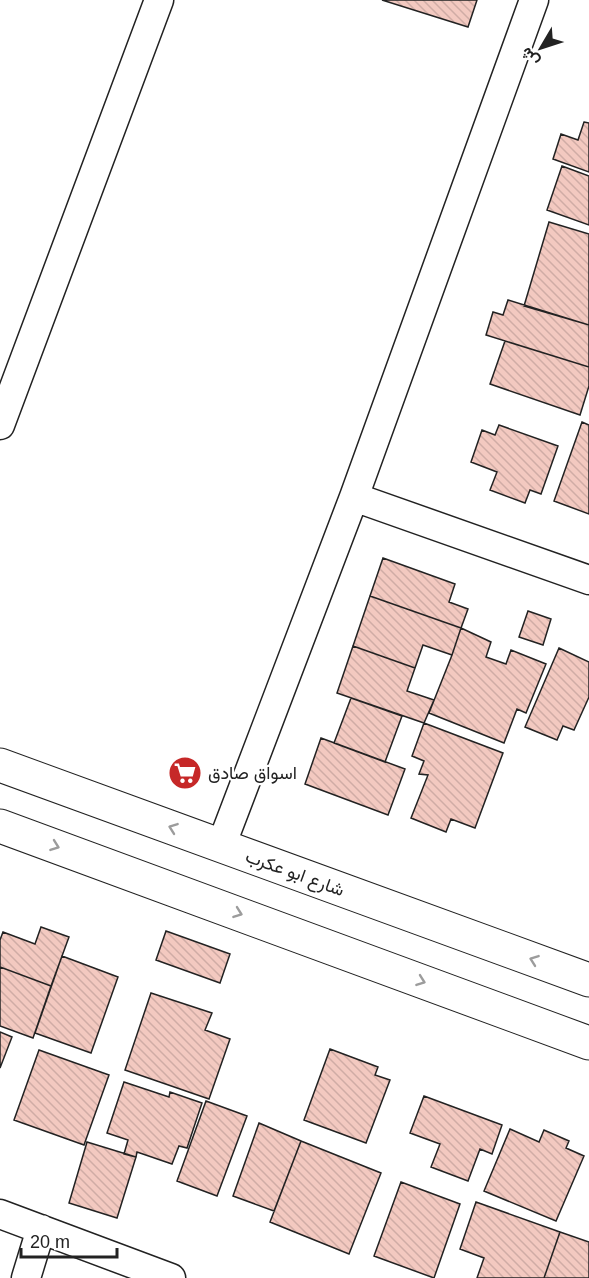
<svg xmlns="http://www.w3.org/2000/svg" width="589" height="1278" font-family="Arial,Vazirmatn,sans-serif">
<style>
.building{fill:url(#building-back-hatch);stroke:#222;stroke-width:1.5}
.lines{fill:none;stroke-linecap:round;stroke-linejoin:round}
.minor-casing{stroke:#222;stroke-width:31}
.tertiary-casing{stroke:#222;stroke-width:35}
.minor{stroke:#fff;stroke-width:28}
.tertiary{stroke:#fff;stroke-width:33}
.oneway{stroke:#9c9c9c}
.labels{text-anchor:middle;stroke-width:4.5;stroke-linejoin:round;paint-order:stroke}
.poi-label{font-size:18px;fill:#222;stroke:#fff;text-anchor:start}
.street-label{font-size:18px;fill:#222;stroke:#fff}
</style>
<defs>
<pattern id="building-back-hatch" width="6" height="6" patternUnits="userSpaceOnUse" patternTransform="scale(1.5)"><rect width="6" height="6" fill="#f3c9c0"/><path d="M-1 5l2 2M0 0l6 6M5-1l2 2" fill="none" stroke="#d0aca5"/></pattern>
</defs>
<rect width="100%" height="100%" fill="#fff"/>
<path class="building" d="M382,0H477L468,27Z
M584,122L589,123V172L553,159L561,134L578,140Z
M562,166L589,176V225L547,210Z
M549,222L589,234V325L524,306Z
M508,300L589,325V367L486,335L493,312L503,315Z
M505,341L589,367V386L580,415L490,384Z
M582,422L589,425V514L554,501Z
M499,425L558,446L541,494L530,490L525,503L490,490L497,472L471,462L482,430L495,435Z
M383,558L455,584L449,602L468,609L461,628L370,596Z
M370,596L461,628L452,655L423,645L415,668L353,646Z
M528,611L551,619L543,645L519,637Z
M461,628L491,642L486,657L506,664L511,650L546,664L526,713L517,709L504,743L429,713L452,655Z
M353,646L415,668L407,691L434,700L424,723L337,693Z
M559,648L589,662V697L574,730L563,726L557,740L525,727Z
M351,698L402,716L385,762L334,743Z
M424,723L503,753L475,828L451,819L446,832L411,818L428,775L419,774L424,761L412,756Z
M321,738L405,769L388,815L305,784Z
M41,927L69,937L51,986L0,967V940L3,932L35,944Z
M166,931L230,954L220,983L156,960Z
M62,956L118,977L91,1053L35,1033Z
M0,967L51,986L33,1038L0,1026Z
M151,993L212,1013L205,1030L230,1039L209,1099L125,1070Z
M0,1032L12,1037L0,1068Z
M330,1049L378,1067L375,1075L390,1080L366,1143L304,1120Z
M39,1050L109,1075L84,1145L14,1120Z
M124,1082L169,1097L170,1092L202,1103L187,1148L179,1146L172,1164L137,1152L136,1157L124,1154L128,1140L107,1133Z
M424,1096L502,1125L492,1154L480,1149L468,1181L431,1167L440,1144L410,1133Z
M206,1101L247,1116L217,1196L177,1181Z
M259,1123L301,1141L274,1211L233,1196Z
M510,1129L539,1142L544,1130L569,1141L566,1148L584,1156L556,1221L484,1191Z
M301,1141L381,1173L349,1254L270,1222Z
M87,1142L136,1157L117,1218L69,1203Z
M401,1182L460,1204L434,1278L374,1256Z
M476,1202L560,1232L544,1278H477L484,1258L460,1249Z
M560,1232L589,1242V1278H544Z"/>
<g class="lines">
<defs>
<path id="minor" d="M0,425L159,0
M354,497L589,580
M221,846L354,497L534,0
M0,1214L171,1278
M26,1278L41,1229"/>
<path id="tertiary" d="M0,765L589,980
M0,826L589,1043"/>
</defs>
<use href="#minor" class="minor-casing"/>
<use href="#tertiary" class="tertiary-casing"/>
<use href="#minor" class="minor"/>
<use href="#tertiary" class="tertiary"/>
</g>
<defs><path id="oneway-chevron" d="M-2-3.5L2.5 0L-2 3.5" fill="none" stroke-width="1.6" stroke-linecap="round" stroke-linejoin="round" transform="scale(1.5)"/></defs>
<g class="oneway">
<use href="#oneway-chevron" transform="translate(173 828) rotate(-160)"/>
<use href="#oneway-chevron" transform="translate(55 846) rotate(20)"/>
<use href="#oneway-chevron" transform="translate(238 913) rotate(20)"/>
<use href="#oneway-chevron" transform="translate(534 960) rotate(-160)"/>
<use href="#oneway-chevron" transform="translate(421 981) rotate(20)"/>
</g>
<defs>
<symbol id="supermarket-disc" viewBox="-11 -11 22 22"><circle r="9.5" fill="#c62828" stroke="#fff"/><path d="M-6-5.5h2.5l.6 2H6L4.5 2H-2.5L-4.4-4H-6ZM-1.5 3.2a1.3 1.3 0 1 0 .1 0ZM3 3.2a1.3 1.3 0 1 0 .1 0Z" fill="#fff"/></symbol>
</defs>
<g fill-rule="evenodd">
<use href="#supermarket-disc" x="166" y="754" width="38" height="38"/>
</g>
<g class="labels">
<g class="poi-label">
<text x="208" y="779">اسواق صادق</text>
</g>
<g class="street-label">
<text transform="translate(295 873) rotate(20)" y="6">شارع ابو عكرب</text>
</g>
</g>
<g transform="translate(541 48) rotate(231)" stroke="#ffffff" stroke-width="4.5" paint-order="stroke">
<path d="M0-4.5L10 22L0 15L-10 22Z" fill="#222222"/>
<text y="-9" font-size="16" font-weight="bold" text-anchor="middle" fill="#222222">ش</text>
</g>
<path d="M21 1248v9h96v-9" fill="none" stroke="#222222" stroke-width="3"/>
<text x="30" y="1248" font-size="18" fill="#222222" stroke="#ffffff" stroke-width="4.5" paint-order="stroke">20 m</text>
</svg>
